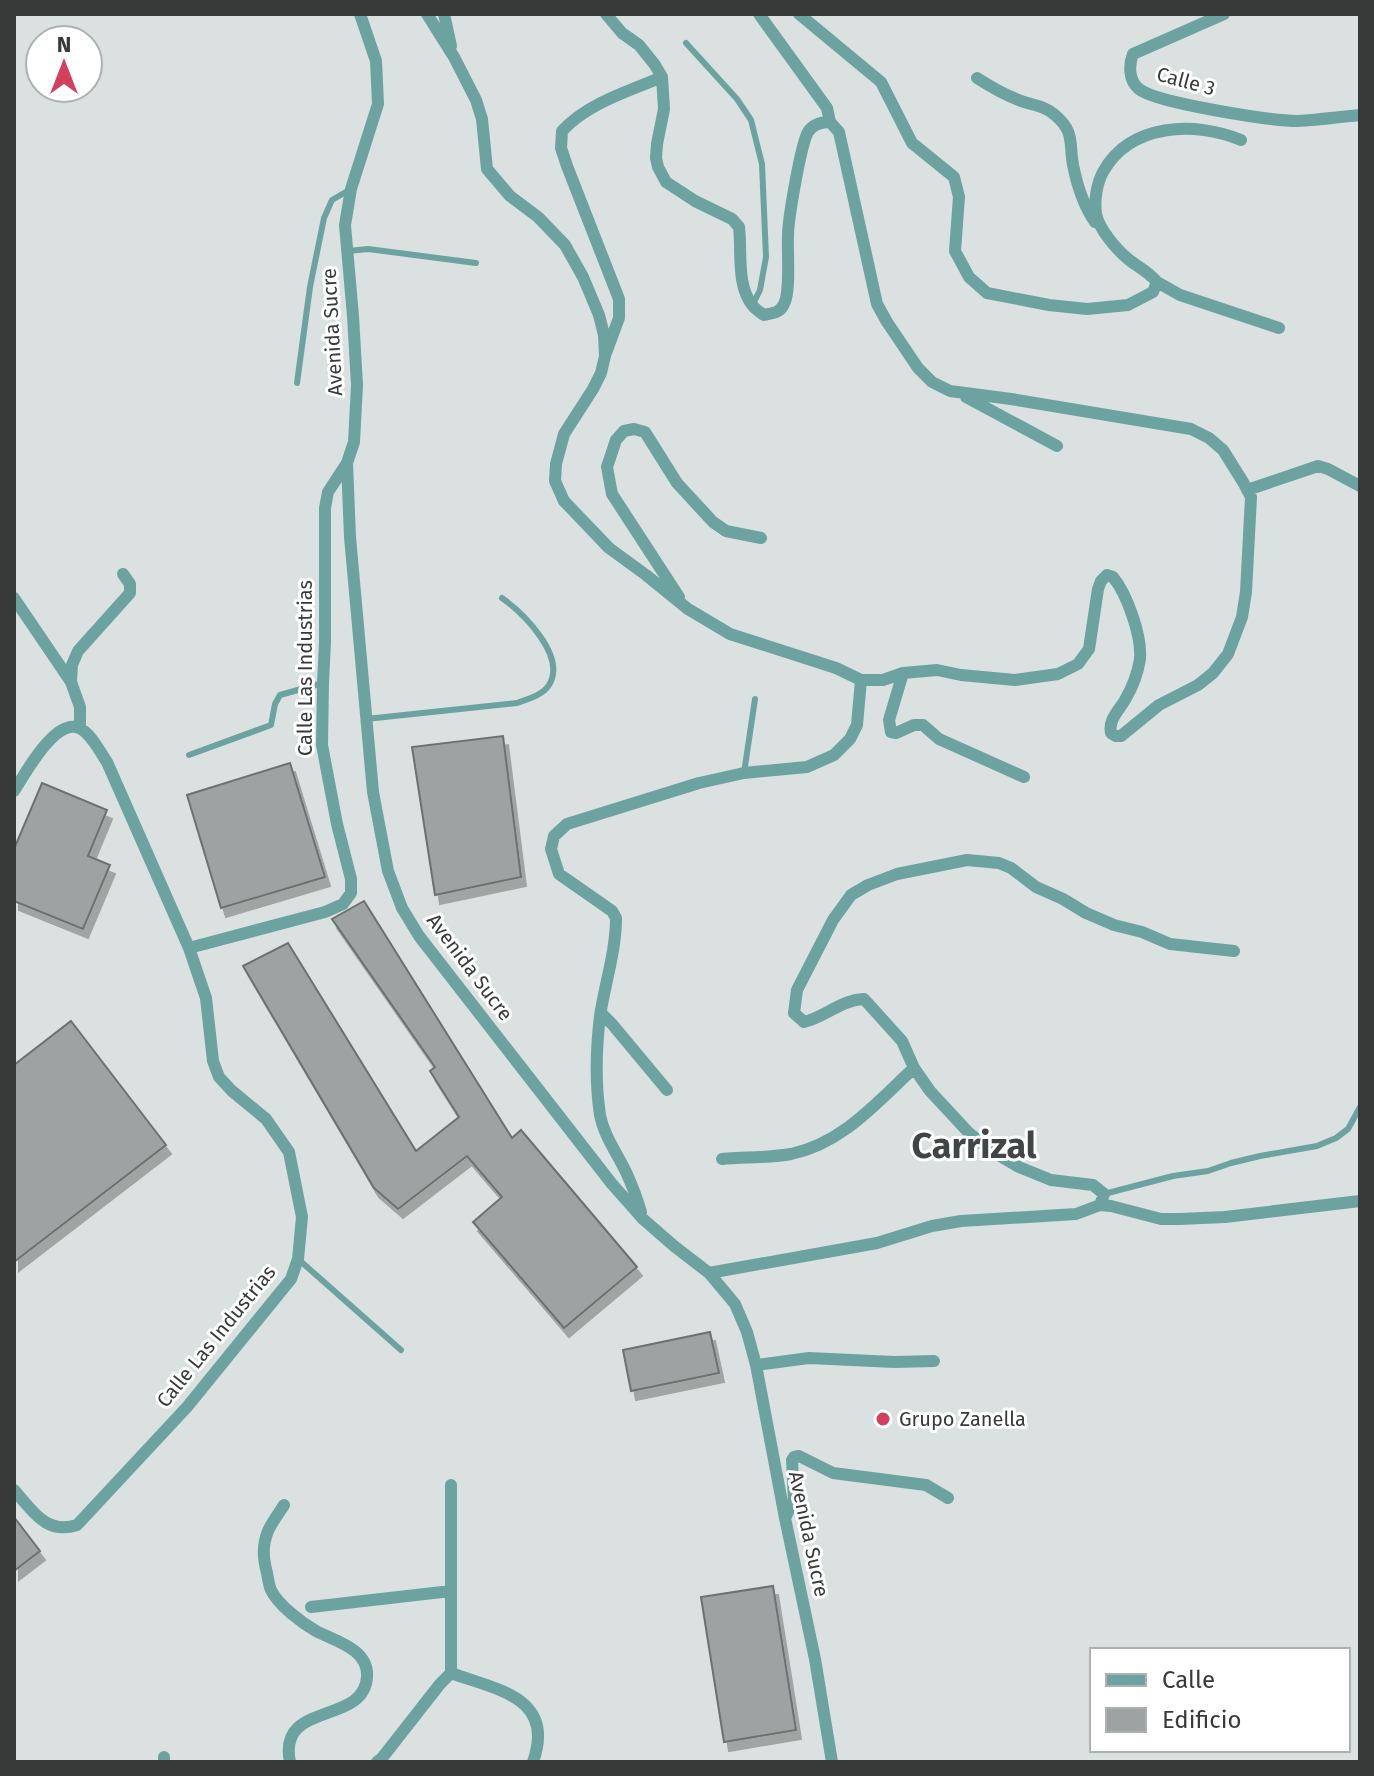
<svg xmlns="http://www.w3.org/2000/svg" width="1374" height="1776" font-family="'Fira Sans',sans-serif">
<style>
.building{fill:#9da3a3;stroke:#6b7271;stroke-width:2;filter:url(#shadow)}
.lines{fill:none;stroke-linecap:round;stroke-linejoin:round}
.service{stroke:#6ca3a1;stroke-width:6}
.minor{stroke:#6ca3a1;stroke-width:12}
.poi-dot{fill:#d1415e;stroke:#fff;stroke-width:3}
.labels{text-anchor:middle;stroke-width:6;stroke-linejoin:round;paint-order:stroke}
.street-label{font-size:20px;fill:#373a39;stroke:#fff}
.poi-label{font-size:20px;fill:#373a39;stroke:#fff;text-anchor:start}
.town-label{font-size:36px;font-weight:bold;fill:#404545;stroke:#fff}
</style>
<defs>
<filter id="shadow"><feDropShadow dx="5" dy="9" stdDeviation="0" flood-color="#0004"/></filter>
</defs>
<rect width="100%" height="100%" fill="#dae1e0"/>
<path class="building" d="M503,736L521,877L435,895L412,747Z
M290,763L325,877L221,908L187,795Z
M42,783L107,810L88,856L110,865L83,929L14,901V849Z
M364,901L512,1138L521,1130L637,1267L564,1328L473,1222L502,1197L467,1156L398,1209L374,1188L243,966L288,943L416,1151L459,1117L430,1071L435,1067L332,919Z
M71,1021L166,1145L14,1262V1065Z
M710,1332L719,1373L631,1391L623,1350Z
M14,1517L40,1551L14,1571Z
M773,1586L796,1730L724,1742L701,1597Z"/>
<g class="lines">
<path class="service" d="M686,43L737,99L751,120L762,164L766,257L760,290L752,306
M348,251L368,249L476,263
M297,383L310,287L324,218L332,200L351,189
M366,719L517,703C528,699 543,695 549,685C567,656 523,613 502,598
M189,755L271,725L275,704L280,695L323,683
M744,773L755,699
M1104,1194L1173,1176L1208,1171L1231,1163L1260,1156L1317,1146L1336,1138L1348,1129L1360,1107
M298,1259L401,1350"/>
<path class="minor" d="M360,14L376,61L378,104L351,189L345,225L353,316L357,385L354,442L347,463L350,537L373,792L388,871L402,908L419,936L612,1184L643,1219L674,1246L709,1273L735,1304L747,1332L756,1365L785,1518L815,1659L832,1762
M427,14L454,57L476,100L482,119L487,169L510,196L538,217L565,245L583,277L599,315L604,335L605,356L601,373L593,389L564,434L556,464L555,481L564,501L609,548L646,575L688,609L730,634L836,668L861,680L857,725L850,739L834,755L807,767L744,773L699,783L567,824L554,836L551,849L559,874L612,911L616,918C616,951 605,983 600,1016C596,1049 595,1082 600,1115C604,1136 617,1153 626,1172C632,1185 637,1198 641,1212
M444,14L451,46
M606,14L622,33L639,45L655,65L662,77L664,109L657,144L656,158L658,167L666,182L695,201L732,219L739,227C742,251 736,286 753,306C756,310 760,312 764,315C773,313 780,313 784,304C791,291 787,252 788,236C788,219 801,144 808,132C813,124 822,122 830,122L839,132L877,304L887,322L918,368L932,382L950,391L1011,399L1191,429L1209,438L1223,450L1243,482L1251,497L1246,592L1242,617L1228,654L1213,673L1198,685L1159,705L1121,736H1116L1111,733C1108,720 1119,710 1125,700C1132,688 1138,672 1140,659C1142,636 1127,594 1113,577L1107,575L1101,581L1098,589L1089,649L1078,664L1058,674L1015,680L961,675L937,670L903,673L883,680H861
M759,14L827,108L830,122
M799,14L881,82L912,143L954,177L959,197L955,251L969,277L987,293L1049,305L1087,309L1128,305L1153,292L1157,282C1149,272 1138,267 1128,259C1116,249 1099,229 1096,214C1094,200 1097,183 1103,172C1130,123 1195,121 1241,140
M1224,14L1133,54C1129,64 1128,80 1139,89C1156,103 1272,121 1298,121C1318,120 1339,117 1360,115
M977,78C991,87 1005,95 1021,101C1033,105 1045,106 1055,115C1075,132 1069,143 1073,165C1077,185 1083,205 1095,222
M1157,282L1180,295L1279,328
M606,353L619,318V299L567,166L561,148L562,131C588,103 627,92 662,77
M966,397L1057,446
M1247,490L1318,466L1328,469L1360,486
M679,597L612,494L607,467L616,440L624,431L634,429L645,432L677,483L713,522L726,531L761,538
M14,598L71,682L80,707V728
M903,673L889,720L891,732L896,733L914,725H923L939,739L1024,777
M71,682L72,665L78,651L130,593V584L123,574
M14,791C25,774 55,718 79,728C91,733 100,752 107,762L189,948
M601,1013L612,1024L667,1090
M722,1159C744,1157 769,1158 791,1154C843,1143 877,1102 914,1068
M1100,1205L1111,1206L1161,1219H1180L1225,1217L1360,1201
M709,1273L877,1243L932,1226L961,1221L1076,1214L1100,1205L1104,1194L1093,1185L1051,1180L1019,1167L990,1150L969,1133L930,1091L914,1068L902,1041L864,999C841,1000 825,1017 804,1022L794,1013L797,990L833,920L851,895L868,885L897,874L967,860L999,863L1011,868L1036,887L1063,899L1086,913L1114,925L1142,932L1170,944L1234,951
M756,1365L809,1358L894,1362L934,1361
M451,1485V1673C497,1690 556,1697 533,1762
M14,1490C33,1511 46,1535 77,1525L187,1407L291,1279L298,1259L302,1217L289,1152L266,1119L232,1091L219,1077L213,1061L206,998L189,948L325,912L343,904L351,893V879L337,824L322,745L323,683L325,642V508L328,492L347,463
M284,1505C279,1513 272,1522 268,1531C262,1546 263,1558 267,1573C268,1578 269,1586 271,1590C278,1605 302,1623 316,1631C335,1641 369,1649 367,1677C364,1726 277,1700 290,1762
M785,1518L794,1500L792,1460L794,1457L799,1456L833,1473L926,1485L948,1498
M311,1607L451,1591
M164,1757V1762
M377,1762L382,1758L440,1684L451,1673"/>
</g>
<circle class="poi-dot" cx="883" cy="1419" r="8"/>
<g class="labels">
<g class="street-label">
<text transform="translate(1186 81) rotate(15)" y="7">Calle 3</text>
<text transform="translate(332 332) rotate(-93)" y="7">Avenida Sucre</text>
<text transform="translate(305 668) rotate(-90)" y="7">Calle Las Industrias</text>
<text transform="translate(470 967) rotate(53)" y="7">Avenida Sucre</text>
<text transform="translate(216 1336) rotate(-51)" y="7">Calle Las Industrias</text>
<text transform="translate(809 1534) rotate(78)" y="7">Avenida Sucre</text>
</g>
<g class="poi-label">
<text x="899" y="1426">Grupo Zanella</text>
</g>
<g class="town-label">
<text x="974" y="1158">Carrizal</text>
</g>
</g>
<rect width="1374" height="1776" fill="none" stroke="#373a39" stroke-width="32"/>
<rect x="1090" y="1648" width="260" height="104" fill="#ffffff" stroke="#afb0b0" stroke-width="2"/>
<rect x="1106" y="1674" width="40" height="12" fill="#6ca3a1" stroke="#afb0b0" stroke-width="2"/>
<text x="1162" y="1688" font-size="24" fill="#373a39">Calle</text>
<rect x="1106" y="1708" width="40" height="24" fill="#9da3a3" stroke="#afb0b0" stroke-width="2"/>
<text x="1162" y="1728" font-size="24" fill="#373a39">Edificio</text>
<g transform="translate(64 64)"><circle r="38" fill="#ffffff" stroke="#afb0b0" stroke-width="2"/>
<path d="M0-6L14 30L0 20L-14 30Z" fill="#d1415e"/>
<text y="-12" font-size="22" font-weight="bold" text-anchor="middle" fill="#373a39">N</text>
</g>
</svg>
